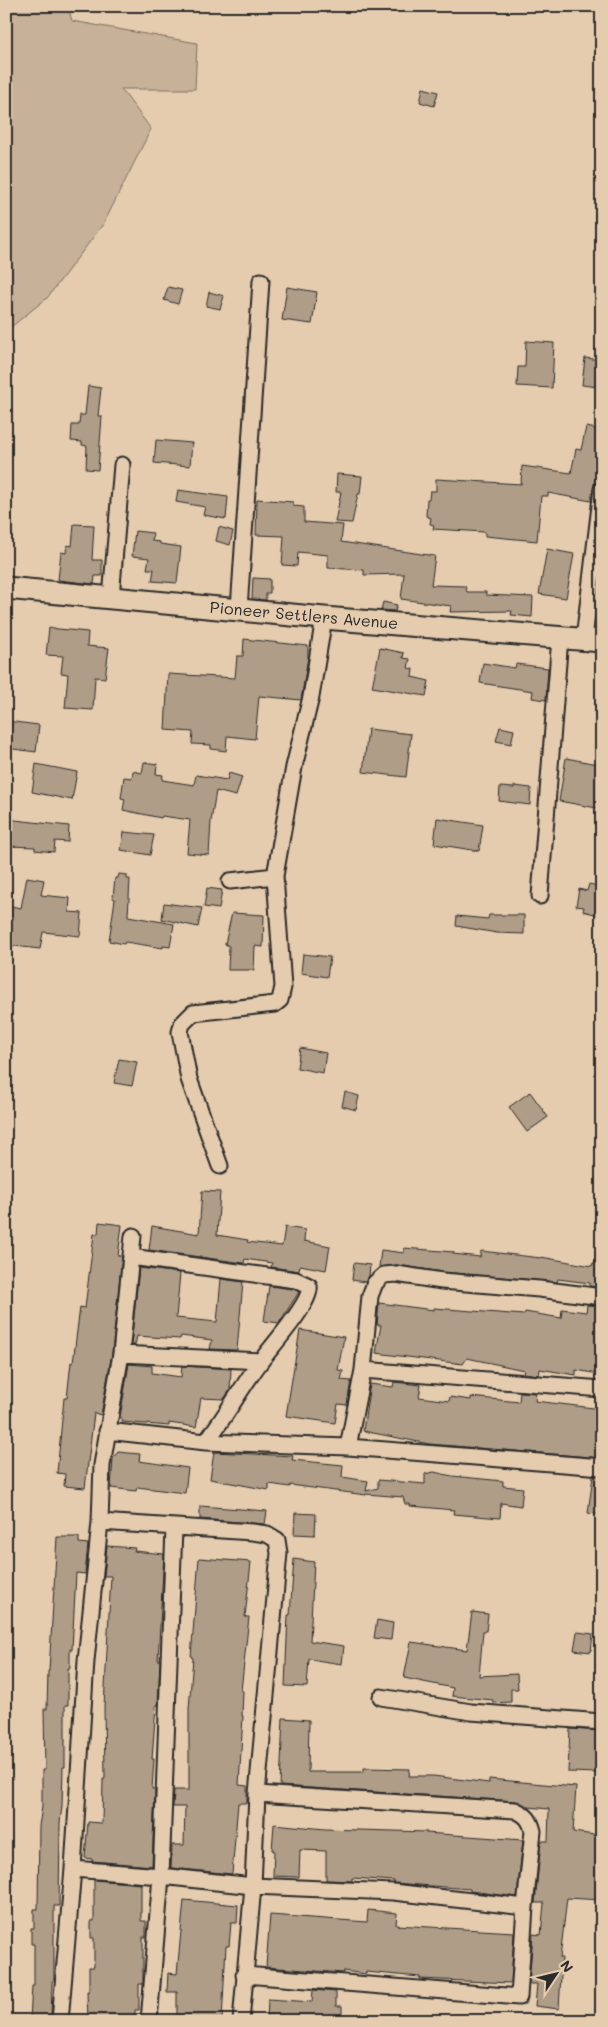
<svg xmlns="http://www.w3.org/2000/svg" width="608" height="2027" font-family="Mali,sans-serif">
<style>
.green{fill:#c7b199;stroke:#796e62}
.building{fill:#af9d88;stroke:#2b2b2b}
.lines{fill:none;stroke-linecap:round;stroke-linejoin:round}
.street-casing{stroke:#2b2b2b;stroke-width:19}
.secondary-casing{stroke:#2b2b2b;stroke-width:25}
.street{stroke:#e6ccae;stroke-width:15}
.secondary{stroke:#e6ccae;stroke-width:21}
.labels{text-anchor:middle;stroke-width:4.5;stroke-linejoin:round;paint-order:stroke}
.street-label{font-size:16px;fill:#2b2b2b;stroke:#e6ccae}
</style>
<rect width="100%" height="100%" fill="#e6ccae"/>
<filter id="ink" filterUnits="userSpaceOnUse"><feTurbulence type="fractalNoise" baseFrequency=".02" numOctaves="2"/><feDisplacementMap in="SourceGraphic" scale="10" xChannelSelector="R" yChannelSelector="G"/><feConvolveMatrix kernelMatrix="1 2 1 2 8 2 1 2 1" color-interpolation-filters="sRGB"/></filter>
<g filter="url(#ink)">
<path class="green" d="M6,6H68L72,21L197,43L195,89H121L151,129L104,223L47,298L6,331Z"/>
<path class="building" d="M423,88L438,92L434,106L420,102Z
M168,287L182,290L178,304L164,300Z
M287,287L317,292L312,324L282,320Z
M209,292L224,296L220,309L206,306Z
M526,341L554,343L552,388L517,386L518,367H525Z
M585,358L601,360L598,387L582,385Z
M88,386L101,388L98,416H102L98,470L86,469L87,446L82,445V442L71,441L72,425H79L80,415H85Z
M586,427L602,430L598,453L600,454L591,501L548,493V496H541L537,541L485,536V532L433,529L434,525L430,524L431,518L426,516L427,499H429L430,491H436V479L521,484L522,466L571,473L576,449L581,450Z
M156,440L192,443L190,466L154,463Z
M337,474L362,476L360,494H358L352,523L335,522L341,492H336Z
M178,490L228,497L226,519L203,515L205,507L176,502Z
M257,499L293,502V506L304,507V522L343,525L341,542L435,556L431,585L465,586L467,592H486V595L533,597L532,617L511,615L512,611L450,612L451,606L401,599L404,574L364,575V570L328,568V555L298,552L297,566L282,565L284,536L256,535Z
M74,524L94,525L92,560H102V576H95L94,584L58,580L61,552L66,553L67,545L72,546Z
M219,527L233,531L230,545L216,541Z
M135,531L153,533L152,541L160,542V544L181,547L177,583L152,581L154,569H147L149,558L132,556Z
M547,549L574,554L566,598L539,594Z
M253,578L270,579V593H266V600L252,599Z
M383,602L397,605L395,611L381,610Z
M49,628L88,632L87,646L109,648L105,678L95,677L93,710L65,708L68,674L61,673L63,656L46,655Z
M244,639L308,646V657L301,700L259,696L255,739L227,736L226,751L211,749V745L192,744L193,732L165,730L168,674L235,678L237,656H243Z
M380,648L404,653L403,658L410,659L408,668L413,669L412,677L429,681L426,696L372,687Z
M483,663L515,668L516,664L548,668L546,700L532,698L533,691L480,683Z
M6,721L39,725L36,752L6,748Z
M500,727L514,730L511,744L496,741Z
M368,729L411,734L406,777L363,772Z
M566,758L602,765V809L559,801Z
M144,762L157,764L156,774L163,775L162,780L194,785L196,775L227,780L229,773L242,777L236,796L216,791L211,821L209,855L187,853L190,820L162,816L161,818L123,810L125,799L121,798L124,777L132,778L133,771L142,773Z
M36,764L77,772L72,800L32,792Z
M514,786L531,788L530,805L499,801L500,787L514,788Z
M437,818L483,825L479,851L434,844Z
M6,819L69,826L68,842L55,841L54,852L35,850V847L6,846Z
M124,832L154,835L150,855L121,850Z
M119,874L127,875V879H130L128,916L174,924L170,947L163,946V948L125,942L124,944L109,941L115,899L113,898L115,878H118Z
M27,877L44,880L41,895L70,898L69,912L82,913L80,936L43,932L40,949L6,945V929L11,906L21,908Z
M589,884L602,887V916L583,911L584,907L576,906L579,889L587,891Z
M207,888L222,890L219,909L204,907Z
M164,903L202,908L198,927L162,919Z
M232,913L264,915L263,947L255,946L254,970H228L229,946L225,944Z
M489,915H524V934L497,933L456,926L457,916L488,919Z
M303,954L330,957L327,977L301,973Z
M300,1048L326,1053L323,1073L297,1068Z
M119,1059L137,1062L132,1086L114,1083Z
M345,1092L359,1096L356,1110L342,1106Z
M530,1092L548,1117L527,1132L509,1107Z
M202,1191L220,1192L217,1235L248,1240L247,1242L282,1246L285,1227L305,1230L304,1241L330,1246L326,1270L300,1265L299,1271L271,1267L272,1263L245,1259L244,1263L149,1250L152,1226L199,1234Z
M99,1222L122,1225L118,1256H122L112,1353L101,1415L94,1413L85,1488L64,1486L65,1474L57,1473L64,1398H67L71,1362L73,1363L80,1307L85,1308L94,1234H98Z
M404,1248L454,1252L453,1254L480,1257L481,1251L541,1258V1257L592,1266L593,1263H602V1288L590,1286V1283L558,1279L557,1282L443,1272L397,1265L379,1267L381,1250L404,1253Z
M354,1263L370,1265L369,1276L365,1282L352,1280Z
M139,1268L180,1273L176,1318L217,1322L221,1279L243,1282L237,1350L210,1349L212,1340L181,1336L180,1339L137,1336L135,1345H131Z
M269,1286L293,1289L299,1292L279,1323L264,1321Z
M379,1303L434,1310V1308L524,1315L525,1312L561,1318L562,1309L586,1312L587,1305L602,1306V1353L599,1374L576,1370V1375L540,1369L539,1375L523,1373L524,1370L467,1358L463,1364L376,1353L381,1325H377Z
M300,1330L344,1337L338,1370L343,1371L341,1380L351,1381L347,1405L338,1404L335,1423L286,1416Z
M129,1364L152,1366V1373L181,1377L182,1366L231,1369L230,1390L224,1399L201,1398L196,1427L169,1423V1426L122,1422V1418L120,1417Z
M394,1382L421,1385L419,1397L449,1401L450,1397L471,1400V1397L519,1402L520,1392L536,1393L535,1401L602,1409V1458L429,1444L363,1431L370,1384L393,1387Z
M118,1452L140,1454L139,1461L188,1468L185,1493L137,1487L136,1491L111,1488L113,1458Z
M214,1452L293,1456L292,1460L343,1465L342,1477L368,1481L366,1491L378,1488V1480L425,1484V1474L434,1472L452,1476L503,1481V1486L523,1488L521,1506L501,1503L500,1518L453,1514L454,1510L410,1506V1504H405L403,1497L366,1494V1495L290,1485V1487L269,1484V1490L210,1479Z
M593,1476H602V1515L588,1513Z
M200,1506L267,1511L265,1524L200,1519Z
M295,1513L316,1514L315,1535L294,1534Z
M57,1537H79V1543L88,1544L85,1574L76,1573L72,1650L70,1649V1668H68V1705H65V1767H63L62,1806L60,1823L59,1906H54V1979L52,1982L51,2020H30L32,1986H34V1944H31V1928H34V1909H38L39,1826L42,1807V1770H45L44,1709H47L48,1671H49Z
M107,1546L135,1548L134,1551L164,1554L158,1660H160L158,1705H156L152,1759H154L152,1789H155L152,1866L92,1861V1859L85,1858L88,1822L102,1823L103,1779H105L104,1706L111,1576H104Z
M199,1558L251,1562L245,1617H249L241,1691H243L242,1716H243L239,1785L247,1786V1803H238L232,1874L171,1868L172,1845H184L185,1807H173L174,1790H189V1709L193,1658L191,1657Z
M294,1559L314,1562L310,1641L344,1646L342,1664L309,1659L307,1687L285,1686L288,1615H290Z
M472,1612L488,1614L486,1631H483L479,1676L517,1674L518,1689H511V1702L493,1703V1700L452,1696L453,1688L404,1678L411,1642L467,1650Z
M377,1620L393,1623L391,1640L374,1638Z
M577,1632L593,1634L591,1652L574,1650Z
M283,1718L309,1720L308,1772H364V1768L410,1769L409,1776H433L489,1783V1779L576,1787L573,1832L602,1836V1900L567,1898L560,1958H562L559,2009L535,2006L537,1984H529L533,1934L541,1935L544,1903H535L541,1841H548L549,1809L529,1807L516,1801L280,1786Z
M570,1729L601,1731L599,1773L568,1772Z
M274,1824L325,1829L427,1832L426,1833L523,1840L517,1897L470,1891V1889L394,1883V1881L352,1878V1881L326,1880V1851L300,1850L299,1877L273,1876L274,1850H272Z
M94,1880L141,1884V1921H146V1937H143V1984H139V2010H135V2021H88L87,1991H89V1967H94V1938H91V1921H94Z
M184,1900L238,1905L237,1923H231L229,1946H226L222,2020L177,2018V1992H167L168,1973L177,1974Z
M368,1910L397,1913L396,1925L514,1932L511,1983L420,1979V1977L366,1972V1974L343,1971V1973L266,1967L270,1915L367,1922Z
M313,1990L336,1992V2006H342V2021H267L268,1999L312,2002Z"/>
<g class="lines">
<defs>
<path id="street" d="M111,598L122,465
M239,609L261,281
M584,639L602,489
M275,876L294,767L311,697L324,618
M540,896L560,637
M220,1166L189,1079L180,1032L182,1024L193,1013L275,1004L280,1000L283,987L275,876L230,881
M131,1257L296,1280L309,1286C313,1302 268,1350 258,1365C240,1390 225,1417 206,1442
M121,1354L261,1361
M363,1370L602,1389
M107,1431L206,1442L348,1447L602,1467
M348,1447L363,1370L370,1296L375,1283L384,1275L396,1274L442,1281L539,1289L602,1297
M100,1522L102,1465L121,1354L133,1236
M381,1697L471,1712L602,1722
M73,1869L161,1876L253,1886L393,1892L525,1907
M244,1975L519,1997L525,1907L533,1831C530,1819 526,1815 515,1810L257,1794
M60,2021L73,1869L86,1661L100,1522L252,1532L267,1534L277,1540L279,1553L257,1794L253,1886L241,2021
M149,2021L161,1876L174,1528"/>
<path id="secondary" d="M6,588L324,618L602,641"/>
</defs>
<use href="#street" class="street-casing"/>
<use href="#secondary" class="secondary-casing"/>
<use href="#street" class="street"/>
<use href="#secondary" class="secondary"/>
</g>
</g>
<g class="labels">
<g class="street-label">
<text transform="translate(304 615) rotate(5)" y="6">Pioneer Settlers Avenue</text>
</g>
</g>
<rect width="608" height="2027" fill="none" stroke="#e6ccae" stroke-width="25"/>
<rect x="12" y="12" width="583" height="2002" fill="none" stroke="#2b2b2b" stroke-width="2" filter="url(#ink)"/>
<g transform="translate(556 1974) rotate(55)" stroke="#e6ccae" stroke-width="4" paint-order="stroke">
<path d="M0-4L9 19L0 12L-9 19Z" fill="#2b2b2b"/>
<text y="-8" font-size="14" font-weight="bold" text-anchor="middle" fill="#2b2b2b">N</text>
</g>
</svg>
